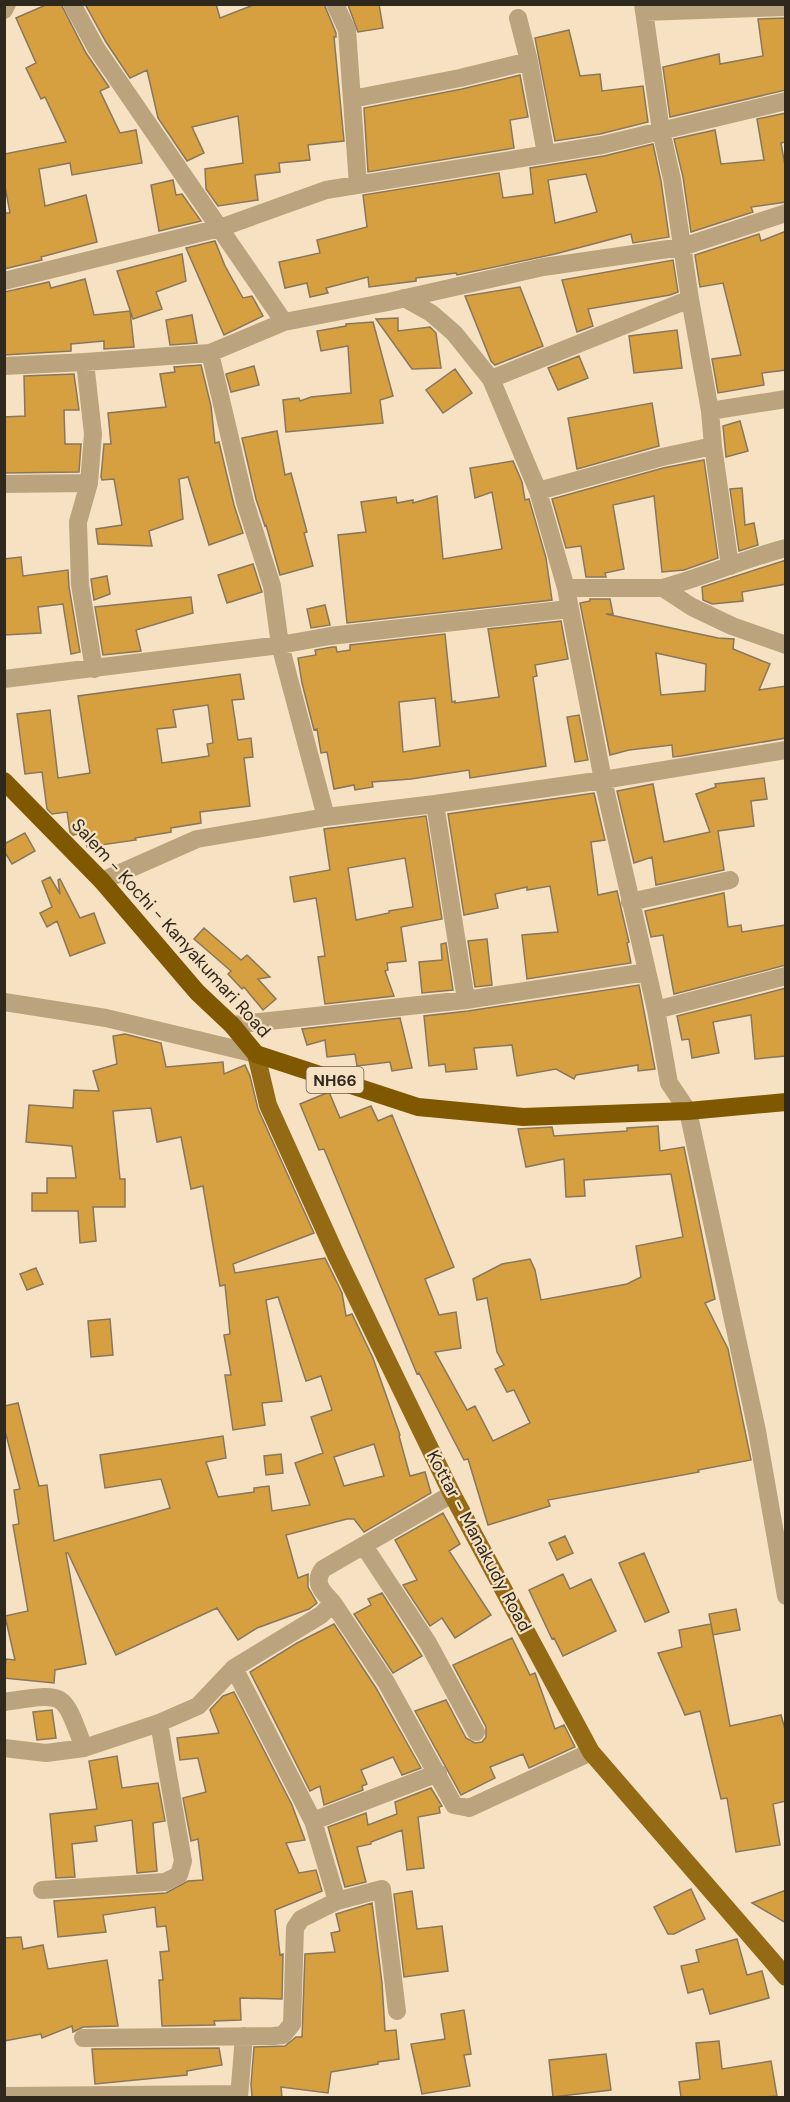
<svg xmlns="http://www.w3.org/2000/svg" width="790" height="2102" font-family="'DM Sans',sans-serif">
<style>
.building{fill:#d69f40;stroke:#89775b;stroke-width:1.5;fill-rule:evenodd}
.lines{fill:none;stroke-linecap:round;stroke-linejoin:round}
.minor{stroke:#bba37e;stroke-width:18}
.major{stroke:#956a15;stroke-width:18}
.highway{stroke:#7f5800;stroke-width:18}
.labels{text-anchor:middle;stroke-width:4.5;stroke-linejoin:round;paint-order:stroke}
.shield{fill:#f6e2c3;stroke:#6b604e;stroke-width:1.5}
.shield-label{font-size:16px;font-weight:bold;fill:#2f281c}
.street-label{font-size:18px;fill:#2f281c;stroke:#f6e2c3}
</style>
<rect width="100%" height="100%" fill="#f6e2c3"/>
<path class="building" d="M48,4H61L86,53L109,87L100,91L120,133L136,130L142,163L72,175L70,163L39,169L45,206L86,195L97,242L41,257L42,260L4,269V213H10L4,181V154L66,142L45,97L41,99L26,68L36,63L16,18Z
M85,4H216L220,18L256,4H324L336,33V37H334L344,141L308,145L310,160L279,163L280,172L255,175L258,200L218,206L206,189L205,169L243,163L238,116L192,127L204,153L187,161L158,118L147,70L130,78L106,42Z
M379,4L383,28L358,32L348,5Z
M786,18V90L670,117L663,67L719,54L720,64L763,56L758,19Z
M569,30L580,76L600,74L602,91L643,86L648,122L600,134L555,141L535,38Z
M520,75L528,117L510,120L514,148L368,172L364,108L462,89Z
M786,113V142L781,143L786,171V202L751,207L753,212L691,232L683,177L674,139L715,130L721,164L764,160L757,119Z
M653,144L661,181L669,237L633,243L631,234L555,254L457,275L456,273L416,278V281L369,287L368,277L326,288L328,293L310,297L307,283L285,288L279,262L320,253L317,240L367,227L363,195L499,173L503,198L533,194L530,168L604,156ZM586,174L597,212L555,223L548,180Z
M173,180L176,195L182,194L201,221L159,231L151,185Z
M786,231V370L762,373L764,385L718,393L712,359L741,355L723,283L700,287L695,255L759,234L761,241Z
M215,241L225,266L243,298L252,296L263,316L224,335L186,248Z
M182,254L186,281L156,292L162,309L133,319L117,271Z
M673,260L678,292L670,295L588,309L593,326L577,332L562,280Z
M85,279L94,315L130,311L134,347L104,349V341L71,344V351L4,355V292L49,282L51,288Z
M520,287L543,346L495,365L491,361L465,296Z
M192,315L197,343L170,345L166,320Z
M398,318V331L430,327L436,333L441,368L412,369L376,319Z
M373,322L393,396L380,400L383,423L286,432L283,400L299,398L300,401L311,397L351,393L348,346L321,351L317,331L346,326V324Z
M677,330L682,368L634,373L629,336Z
M579,356L588,378L558,390L548,368Z
M201,365L211,406L215,443L219,442L234,505L243,533L209,545L188,477L179,479L183,519L149,531L152,546L98,544L96,529L122,525L114,479L102,480L101,477L104,444H111L108,413L166,407L160,374L175,372L174,367Z
M254,366L259,385L231,392L226,374Z
M455,369L472,393L443,413L426,390Z
M74,374L79,410H64L65,444H81L79,472L4,473V417L25,416L24,376Z
M652,403L659,446L577,469L568,418Z
M740,421L748,451L726,457L723,426Z
M277,431L285,475L291,473L307,532L304,533L313,566L280,575L266,525L265,526L256,499L242,438Z
M704,460L718,558L684,570L662,572L654,496L613,505L624,569L605,573L606,577H586L581,546L566,548L552,499L663,468Z
M513,461L522,482L525,500L529,499L546,558L552,600L347,623L338,535L366,532L361,502L396,497L397,503L413,500V503L437,496L443,559L502,549L492,492L475,498L470,468Z
M742,488L745,525L754,523L758,545L739,551L730,489Z
M21,557L23,576L68,570L69,587L80,652L71,654L63,604L38,607L41,633L4,635V559Z
M786,560V584L742,592L743,601L712,604L703,600L702,587Z
M253,564L262,592L227,603L218,575Z
M107,576L110,594L94,600L91,579Z
M191,597L193,613L136,630L141,651L103,655L95,607Z
M590,599H610L613,614H606L718,638L734,639L733,649L770,664L759,690L786,686V738L681,756L673,757L672,745L629,750L610,755L580,603L590,601ZM656,653L706,664L705,691L661,695Z
M325,605L330,625L311,628L307,609Z
M561,621L568,659L535,665L537,676L533,677L546,766L470,778L469,770L411,779L372,782L373,787L355,790L354,785L334,789L327,752L321,753L317,729L314,730L302,683L298,658L316,655L315,650L332,647H336L337,652L350,650V645L445,634L452,702L455,701V703L499,697L488,629ZM435,698L440,746L403,752L399,702Z
M240,674L244,699L232,700L238,740L251,738L253,757L244,758L250,806L200,812L201,823L171,828V832L135,838L136,840L87,847L85,833L73,835L70,832L67,812L52,814L47,809L42,772L25,774L17,714L50,710L58,778L90,773L78,696ZM208,705L213,743L207,744L209,756L162,763L157,729L176,727L173,710Z
M579,715L588,760L575,762L567,717Z
M764,778L767,799L751,801L754,826L718,831L724,870L656,885L652,857L634,863L617,791L653,784L664,842L710,832L696,794L716,787L715,784Z
M594,793L605,840L591,842L598,895L617,891L629,942L627,943L631,963L527,979L522,935L558,932L550,886L527,890V887L495,894L498,908L464,915L448,814Z
M426,816L442,919L401,927L406,961L387,963L388,970L385,971L394,996L325,1004L318,957L325,956L316,898L294,902L290,877L330,870L324,829ZM405,858L413,907L389,911V913L356,920L348,868Z
M25,833L35,851L12,864L4,851V844Z
M50,877L60,894L58,880L60,879L80,918L94,913L105,943L70,956L57,921L47,927L40,913L52,907L42,881Z
M724,893L728,927L741,925L742,932L786,925V965L674,994L663,935L651,937L645,911Z
M204,928L241,960L247,955L270,977L258,979L276,999L263,1010L244,987L242,989L228,974L231,971L194,939Z
M487,939L492,985L475,987L468,941Z
M446,943L453,990L422,993L419,962L442,960L441,944Z
M639,985L655,1069L638,1071V1065L576,1075L574,1079L556,1069L517,1076L512,1045L474,1048L477,1069L446,1072L445,1064L429,1066L424,1016L468,1011Z
M786,988V1056L755,1059L751,1015L713,1022L719,1053L692,1058L689,1039L682,1040L677,1016Z
M400,1018L412,1068L392,1071L390,1062L357,1066L355,1054L327,1057L325,1040L307,1045L302,1029Z
M125,1034L161,1043L166,1067L223,1062L224,1074L245,1065L250,1076L258,1109L314,1233L233,1264L235,1273L325,1258L342,1293L346,1316L352,1314L373,1358L400,1435L399,1436L410,1476L425,1472L431,1493L364,1532L354,1519H347L286,1535L298,1578L308,1574V1587L317,1603L309,1609L257,1628L238,1640L217,1608L116,1655L68,1553H66L86,1664L55,1670L54,1683L4,1678L6,1659L15,1660L5,1616L28,1611L13,1525L19,1524L14,1490L20,1489L4,1427V1406L18,1403L39,1486L47,1485L54,1541L170,1508L161,1479L105,1488L100,1455L223,1436L226,1458L206,1462L218,1497L254,1492V1488L269,1486L272,1511L310,1505L295,1463L323,1453L311,1417L332,1410L321,1376L306,1381L278,1297L266,1300L282,1401L262,1403L265,1425L233,1430L225,1375H231L224,1335L230,1334L225,1285L220,1286L203,1186L191,1189L181,1137L157,1142L151,1108L113,1111L120,1179H125V1207H93L96,1241L80,1243L78,1211H32V1193H47V1178H76L72,1146L26,1142L29,1105L73,1108L74,1090L99,1091L93,1071L117,1064L113,1036ZM374,1444L384,1476L344,1486L334,1457Z
M329,1092L340,1118L371,1106L378,1121L392,1115L454,1267L425,1279L439,1315L456,1312L461,1348L435,1352L467,1410L475,1406L493,1441L530,1423L514,1390L507,1392L495,1369L504,1365L497,1352L487,1298L477,1300L473,1279L502,1264L530,1259L535,1270L541,1300L627,1284L641,1277L636,1246L683,1237L671,1174L584,1180L585,1196L566,1197L564,1159L526,1167L518,1129L552,1127L554,1136L627,1131V1128L658,1126L660,1151L684,1147L715,1299L705,1303L728,1349L751,1460L698,1470L699,1472L548,1500L550,1506L488,1525L468,1459L464,1460L419,1373L417,1374L324,1149L319,1150L300,1104Z
M36,1268L43,1284L27,1290L20,1274Z
M110,1319L113,1355L91,1357L88,1321Z
M281,1454L283,1473L266,1475L264,1456Z
M443,1513L460,1544L449,1551L491,1615L455,1638L442,1618L430,1626L403,1585L417,1580L395,1540Z
M565,1536L573,1553L557,1560L549,1543Z
M644,1553L669,1612L645,1622L619,1563Z
M563,1574L570,1589L591,1579L616,1631L563,1656L554,1638L552,1639L529,1590Z
M382,1593L422,1656L393,1673L354,1614L371,1605L368,1599Z
M736,1609L740,1630L713,1635L709,1614Z
M334,1624L376,1688L421,1768L402,1775L393,1757L361,1770L367,1784L362,1786L363,1790L324,1805L320,1786L310,1791L250,1672L297,1643Z
M711,1624L730,1726L781,1715L786,1733V1801L773,1804L780,1845L736,1852L727,1798L721,1799L700,1711L685,1715L658,1653L682,1647L679,1630Z
M512,1638L530,1675L535,1673L555,1729L564,1725L575,1747L529,1768L523,1754L490,1767L495,1778L461,1795L415,1711L446,1700L466,1738L475,1743L482,1742L486,1737V1727L453,1665Z
M234,1692L292,1805L305,1840L286,1843L299,1873L316,1870L322,1891L275,1910L280,1955L283,1954L282,1999L240,1998L241,2020L214,2021L215,2025L162,2026L159,1980H163L160,1952L169,1951L166,1926L157,1927L155,1907L103,1915L106,1932L58,1937L54,1901L166,1893L188,1881L203,1880L198,1839L191,1841L183,1798L206,1792L198,1758L180,1760L177,1738L219,1733L210,1710L223,1696Z
M52,1710L56,1738L37,1740L33,1712Z
M117,1756L122,1788L158,1783L165,1821L153,1823L157,1871L137,1873L132,1820L95,1826L97,1841L72,1844L75,1877L56,1878L50,1814L97,1809L89,1761Z
M431,1788L442,1806L439,1807L440,1813L418,1817L424,1868L407,1870L402,1830L371,1842V1844L357,1847L366,1882L345,1887L328,1827L366,1813L368,1825L397,1814L395,1802Z
M691,1889L705,1919L674,1934H668L654,1907Z
M786,1890V1923L752,1903Z
M412,1891L417,1929L442,1926L448,1971L404,1977L394,1894Z
M372,1903L382,1983L385,2031L396,2030L399,2059L378,2062V2064L331,2072L328,2093L281,2087L282,2097H252L251,2085L254,2047L285,2046L296,2037H302L305,1954L335,1952L331,1933L340,1931L336,1914Z
M21,1937L23,1949L43,1945L48,1969L107,1960L118,2026L83,2027L73,2032L72,2026L42,2038L41,2034L4,2041V1938Z
M737,1939L747,1975L762,1971L769,1998L710,2014L703,1989L688,1993L681,1966L699,1962L696,1950Z
M464,2010L471,2054L464,2055L470,2086L422,2094L411,2044L445,2039L441,2014Z
M719,2041L722,2069L771,2061L777,2096L764,2097H681L679,2082L700,2079L696,2043Z
M219,2048L222,2065L187,2071V2075L95,2084L92,2049Z
M606,2054L611,2090L553,2097L549,2060Z"/>
<g class="lines">
<path class="minor" d="M72,4L96,48L284,322L210,353L245,502L272,586L280,645L326,817
M335,4L347,30L358,185
M643,4L661,131L672,179L690,299
M4,10L7,4
M644,12L786,7
M518,18L529,61L546,154
M352,99L460,78L529,61
M4,281L220,228L326,190L602,145L786,101
M404,298L431,313L454,333L491,379L538,491L566,588L603,780L656,1010L669,1083L688,1111L757,1431L786,1596
M284,322L388,302L543,267L682,247L786,213
M85,362L93,434L89,483L78,522L80,585L94,669
M4,366L85,362L210,353
M491,379L690,299L710,411L713,446L730,566
M710,411L786,399
M4,484L89,483
M538,491L662,457L713,446
M566,588H663L692,607L732,626L786,645
M663,588C705,576 744,559 786,548
M4,679L280,645L330,636L569,609
M435,804L466,1000
M102,881L197,839L326,817L435,804L603,780L786,750
M630,902L730,880
M4,1002L106,1018L256,1054
M656,1010L786,976
M232,1025L466,1000L647,972
M364,1546L428,1643L476,1732
M333,1603L386,1682L454,1805L469,1808L591,1752
M4,1702C67,1693 62,1690 84,1748
M4,1748L46,1753L84,1748L159,1723L198,1706L234,1668L321,1615L333,1603C324,1593 312,1583 323,1569L452,1494
M313,1821L438,1773
M42,1890L165,1882L179,1875L183,1861L159,1723
M337,1901L382,1889L397,2011
M83,2038L273,2036L283,2035L292,2024L295,1928L301,1919L337,1901L313,1821L234,1668
M4,2096L239,2094
M239,2098L244,2036"/>
<path class="major" d="M256,1054L268,1105L336,1255L452,1494L591,1752L786,1977"/>
<path class="highway" d="M4,781L102,881L197,992L232,1025L256,1054L418,1107L523,1117L688,1111L786,1102"/>
</g>
<g class="labels">
<rect class="shield" x="306.5" y="1067" width="57" height="26" rx="4.5"/>
<g class="shield-label">
<text x="335" y="1086">NH66</text>
</g>
<g class="street-label">
<text transform="translate(171 928) rotate(48)" y="6">Salem - Kochi - Kanyakumari Road</text>
<text transform="translate(479 1541) rotate(62)" y="6">Kottar - Manakudy Road</text>
</g>
</g>
<rect width="790" height="2102" fill="none" stroke="#2f281c" stroke-width="12"/>
</svg>
